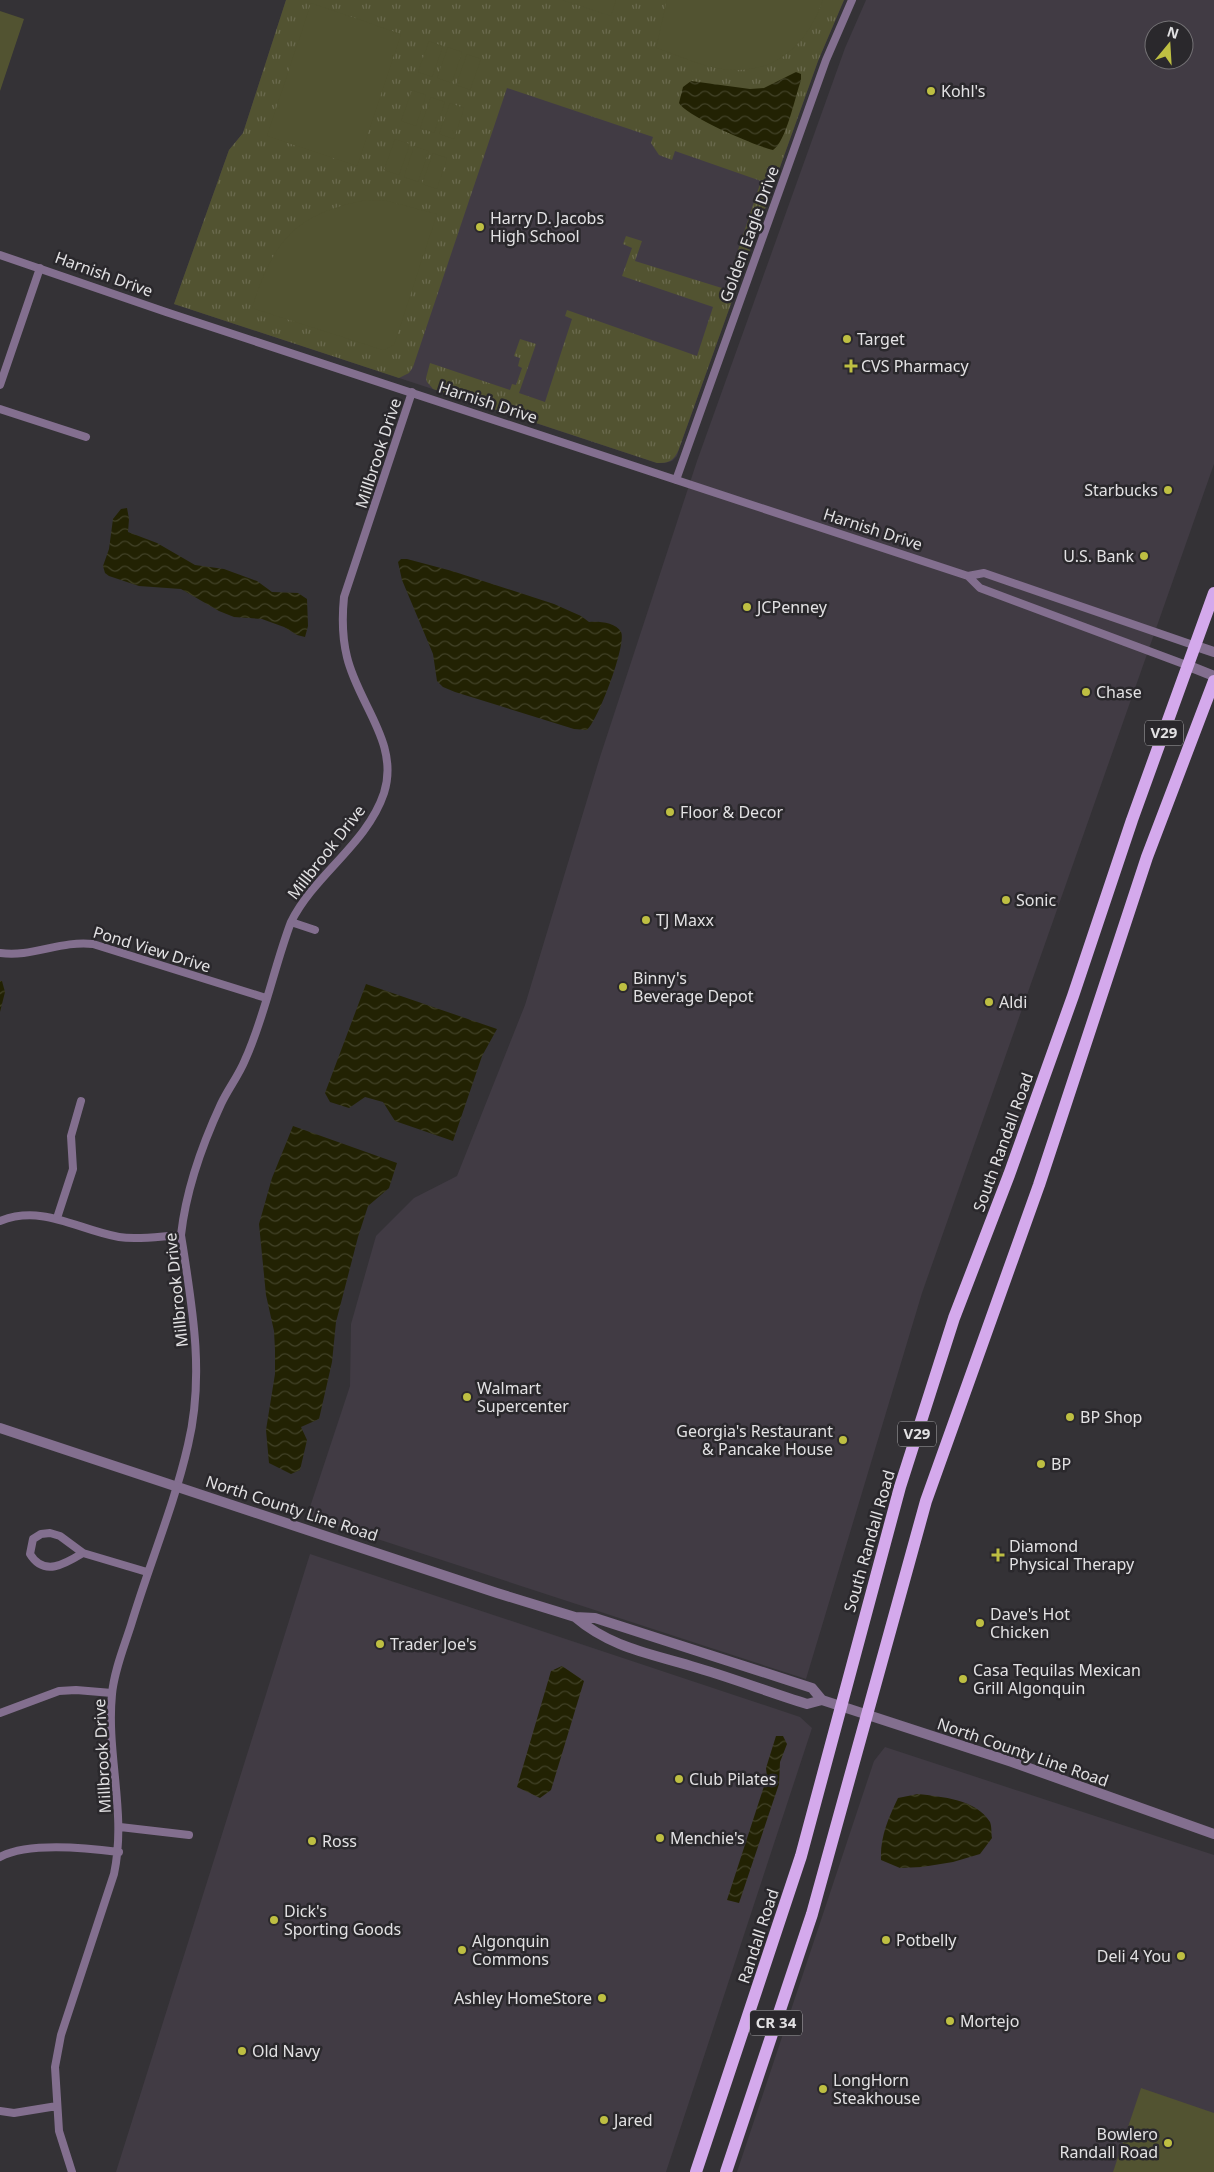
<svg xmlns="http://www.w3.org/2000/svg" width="1214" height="2172" font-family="'Noto Sans',sans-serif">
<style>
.built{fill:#413b44;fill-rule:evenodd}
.grass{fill:url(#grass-tufts)}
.pitch{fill:#525331}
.water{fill:url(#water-waves)}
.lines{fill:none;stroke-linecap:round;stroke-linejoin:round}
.minor{stroke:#836f8f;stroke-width:8}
.tertiary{stroke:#836f8f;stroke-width:10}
.primary{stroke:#d4a9ec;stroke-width:12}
.poi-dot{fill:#bebf42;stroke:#2a282c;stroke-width:2}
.labels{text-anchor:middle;stroke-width:5;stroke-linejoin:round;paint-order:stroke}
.shield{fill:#2a282c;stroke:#abaaac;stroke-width:1}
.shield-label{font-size:15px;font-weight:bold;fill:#e2e1e3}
.poi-label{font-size:16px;fill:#e2e1e3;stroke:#2a282c;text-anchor:start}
.street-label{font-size:16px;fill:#e2e1e3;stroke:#2a282c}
</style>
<defs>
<pattern id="grass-tufts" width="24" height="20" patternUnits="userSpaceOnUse" patternTransform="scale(1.25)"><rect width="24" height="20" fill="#525331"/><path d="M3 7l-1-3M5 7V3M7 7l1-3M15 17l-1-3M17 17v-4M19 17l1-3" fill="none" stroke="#6b6b4f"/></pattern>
<pattern id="water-waves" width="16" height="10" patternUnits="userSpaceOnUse" patternTransform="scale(1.25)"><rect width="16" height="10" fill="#222203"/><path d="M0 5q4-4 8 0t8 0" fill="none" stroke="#424228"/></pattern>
</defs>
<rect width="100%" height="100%" fill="#343236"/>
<path class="built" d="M286,0H844L818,61L680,446L677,456L672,461L665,463H657L174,304L229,150L243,133Z
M866,0H1214V464L922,1293L806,1679L307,1516L350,1386L351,1324L376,1236L414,1198L457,1176L525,1005L600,757L697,461L845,48ZM1154,30H1184V60H1154Z
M310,1554L800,1717L812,1728L666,2172H116Z
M885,1747L1214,1855V2172H737L874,1761Z"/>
<path class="grass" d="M286,0H844L818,61L680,446C676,458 671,464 657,463L433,389L427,382L426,378L430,363L510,390L512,384L516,385L522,368L518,366L520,358L514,356L520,339L536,344L519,393L545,402L572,319L565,316L567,310L697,356L713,307L622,276L632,248L623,244L626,236L642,241L635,261L725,289L761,181L675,151L672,160L659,155L651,143L653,137L507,88L413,367L409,373L399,378L174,304L229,150L243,133Z"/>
<path class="pitch" d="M562,0H616L611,16Z
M667,0H823C806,46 775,76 722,69C700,66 678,55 656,48Z
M311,3L401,34L357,166L267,136Z
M0,11L24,19L0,91Z
M429,41L443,46L432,77L418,72Z
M448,47L462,52L452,83L437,78Z
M467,54L481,59L470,90L456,85Z
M412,90L426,95L416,126L401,121Z
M431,97L445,102L434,133L420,128Z
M450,103L464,108L454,139L439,134Z
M395,139L410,144L399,175L384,170Z
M414,146L429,151L418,182L404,177Z
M433,153L447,158L437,189L422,184Z
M366,200L387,201L437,214L394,345L383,350L252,308C273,241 295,214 366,200Z
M1141,2088L1214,2113V2172H1113Z"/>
<path class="water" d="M796,72L801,74V80C795,97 786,142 773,150C755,146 686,116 679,103L683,87L691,81L750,89L764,88Z
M127,508L129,519L128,532L157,543L195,565L224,569L257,581L272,592L298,593L307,599L308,626L305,637L297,635L284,627L262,619L234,617L219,611L181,589L139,586L109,576L105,573L103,566L109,549L113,519L121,509Z
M401,559H407L452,571L554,604L581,616L589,622C597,621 616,622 621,632C627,644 598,721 587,730L574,729L455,692L443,687L437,681L433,654L402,580L398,562Z
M0,981H2L5,992L0,1012Z
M366,984L497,1029L482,1056L453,1141L395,1121L383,1102L365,1097L349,1108L330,1102L325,1093Z
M293,1126L397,1163L389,1188L368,1206L358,1237L336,1322L332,1362L319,1419L301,1427L307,1440L300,1470L291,1474L269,1463L266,1430L275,1374V1350L274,1331L266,1295L259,1224L272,1178Z
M562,1666L584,1681L551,1790L540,1798L517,1787L551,1671Z
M776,1736H783L787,1744L780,1762L779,1784L739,1903L727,1900L767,1777L766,1768Z
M918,1794C942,1797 976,1799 990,1822C992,1827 991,1833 992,1838L980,1854L953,1862L922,1867L900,1868L881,1860C880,1837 888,1819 898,1798Z"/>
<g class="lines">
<path class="minor" d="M0,255L166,312L968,576L980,588L1189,666
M0,385L40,268
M0,409L86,437
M676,480L826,60L852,0
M968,576L984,573L1196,646
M291,922L315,930
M0,953C31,958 61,940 93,944L266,998
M57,1218L73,1169L71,1136L81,1101
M0,1221C43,1204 78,1230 119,1237C139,1240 161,1236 181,1235
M83,1553C65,1564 44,1577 30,1554L33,1539L41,1534L50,1533L60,1536L83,1553L147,1572
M0,1713L59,1691L76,1690L112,1693
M120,1827L189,1835
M0,1857C28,1842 88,1848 119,1852
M0,2111L14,2113L57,2106
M72,2172L59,2131L55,2067L61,2035L114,1874C127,1813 106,1755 112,1694C114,1671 124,1647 131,1625C149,1565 174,1506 188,1445C205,1375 192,1305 181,1235C186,1190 202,1145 221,1104C228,1089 239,1075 245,1060C265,1016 274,967 291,922C315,874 367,844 384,793C400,743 358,704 347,657C342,637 342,617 344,597L412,392"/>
<path class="tertiary" d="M1196,646L1214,652
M1189,666L1214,676
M0,1428L497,1593L575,1617L595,1618L812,1688L822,1700L1012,1762L1214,1834
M575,1617C610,1647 648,1653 691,1666C730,1677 768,1692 807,1704L822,1700"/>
<path class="primary" d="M696,2172L801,1856L900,1487L954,1318L1009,1175L1073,996L1132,820L1214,593
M726,2172L812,1914L926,1501L1039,1185L1147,857L1214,681"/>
</g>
<g class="poi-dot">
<circle cx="931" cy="91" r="5"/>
<circle cx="480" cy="227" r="5"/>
<circle cx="847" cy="339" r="5"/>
<path d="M848.5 358.5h5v5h5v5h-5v5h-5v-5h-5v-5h5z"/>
<circle cx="1168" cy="490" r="5"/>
<circle cx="1144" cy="556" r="5"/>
<circle cx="747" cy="607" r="5"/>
<circle cx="1086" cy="692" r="5"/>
<circle cx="670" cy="812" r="5"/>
<circle cx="1006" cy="900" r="5"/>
<circle cx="646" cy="920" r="5"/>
<circle cx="623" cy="987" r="5"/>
<circle cx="989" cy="1002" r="5"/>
<circle cx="467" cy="1397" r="5"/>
<circle cx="1070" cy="1417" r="5"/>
<circle cx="843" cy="1440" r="5"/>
<circle cx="1041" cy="1464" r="5"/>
<path d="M995.5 1547.5h5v5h5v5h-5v5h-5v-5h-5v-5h5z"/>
<circle cx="980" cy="1623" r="5"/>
<circle cx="380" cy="1644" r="5"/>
<circle cx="963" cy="1679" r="5"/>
<circle cx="679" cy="1779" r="5"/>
<circle cx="660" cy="1838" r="5"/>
<circle cx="312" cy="1841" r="5"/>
<circle cx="274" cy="1920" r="5"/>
<circle cx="886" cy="1940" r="5"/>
<circle cx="462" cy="1950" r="5"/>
<circle cx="1181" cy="1956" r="5"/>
<circle cx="602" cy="1998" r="5"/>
<circle cx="950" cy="2021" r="5"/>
<circle cx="242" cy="2051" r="5"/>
<circle cx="823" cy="2089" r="5"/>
<circle cx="604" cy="2120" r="5"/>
<circle cx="1168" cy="2143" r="5"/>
</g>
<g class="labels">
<g class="shield">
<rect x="1145" y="720.5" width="38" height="25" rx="4"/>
<rect x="898" y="1421.5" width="38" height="25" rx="4"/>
<rect x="750" y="2010.5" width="52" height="25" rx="4"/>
</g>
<g class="shield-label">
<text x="1164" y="738">V29</text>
<text x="917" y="1439">V29</text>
<text x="776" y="2028">CR 34</text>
</g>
<g class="poi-label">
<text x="941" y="97">Kohl's</text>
<text x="490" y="224">Harry D. Jacobs<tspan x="490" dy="18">High School</tspan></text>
<text x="857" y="345">Target</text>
<text x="861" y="372">CVS Pharmacy</text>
<text x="1158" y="496" text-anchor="end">Starbucks</text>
<text x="1134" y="562" text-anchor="end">U.S. Bank</text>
<text x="757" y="613">JCPenney</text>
<text x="1096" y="698">Chase</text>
<text x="680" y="818">Floor &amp; Decor</text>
<text x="1016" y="906">Sonic</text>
<text x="656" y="926">TJ Maxx</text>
<text x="633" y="984">Binny's<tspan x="633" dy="18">Beverage Depot</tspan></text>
<text x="999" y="1008">Aldi</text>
<text x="477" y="1394">Walmart<tspan x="477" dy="18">Supercenter</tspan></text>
<text x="1080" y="1423">BP Shop</text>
<text x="833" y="1437" text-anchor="end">Georgia's Restaurant<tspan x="833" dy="18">&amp; Pancake House</tspan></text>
<text x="1051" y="1470">BP</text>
<text x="1009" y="1552">Diamond<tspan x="1009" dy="18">Physical Therapy</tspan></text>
<text x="990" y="1620">Dave's Hot<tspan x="990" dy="18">Chicken</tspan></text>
<text x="390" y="1650">Trader Joe's</text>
<text x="973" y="1676">Casa Tequilas Mexican<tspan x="973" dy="18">Grill Algonquin</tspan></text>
<text x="689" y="1785">Club Pilates</text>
<text x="670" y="1844">Menchie's</text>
<text x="322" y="1847">Ross</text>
<text x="284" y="1917">Dick's<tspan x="284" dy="18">Sporting Goods</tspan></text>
<text x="896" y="1946">Potbelly</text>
<text x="472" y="1947">Algonquin<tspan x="472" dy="18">Commons</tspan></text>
<text x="1171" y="1962" text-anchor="end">Deli 4 You</text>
<text x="592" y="2004" text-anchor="end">Ashley HomeStore</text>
<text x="960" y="2027">Mortejo</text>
<text x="252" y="2057">Old Navy</text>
<text x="833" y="2086">LongHorn<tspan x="833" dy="18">Steakhouse</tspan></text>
<text x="614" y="2126">Jared</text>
<text x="1158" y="2140" text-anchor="end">Bowlero<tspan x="1158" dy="18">Randall Road</tspan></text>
</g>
<g class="street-label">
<text transform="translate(749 234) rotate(-70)" y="6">Golden Eagle Drive</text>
<text transform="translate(104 274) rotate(20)" y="6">Harnish Drive</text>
<text transform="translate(488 402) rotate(18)" y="6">Harnish Drive</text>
<text transform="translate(378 453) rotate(-72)" y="6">Millbrook Drive</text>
<text transform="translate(873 529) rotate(18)" y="6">Harnish Drive</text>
<text transform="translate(326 852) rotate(-52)" y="6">Millbrook Drive</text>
<text transform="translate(152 949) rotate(17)" y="6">Pond View Drive</text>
<text transform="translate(1003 1142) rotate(-70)" y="6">South Randall Road</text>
<text transform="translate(176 1290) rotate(-96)" y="6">Millbrook Drive</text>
<text transform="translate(292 1508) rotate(18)" y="6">North County Line Road</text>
<text transform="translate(869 1541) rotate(-74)" y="6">South Randall Road</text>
<text transform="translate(1023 1752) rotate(19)" y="6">North County Line Road</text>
<text transform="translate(102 1756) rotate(-93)" y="6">Millbrook Drive</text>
<text transform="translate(758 1936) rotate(-72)" y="6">Randall Road</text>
</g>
</g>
<g transform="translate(1169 45) rotate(18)"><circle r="24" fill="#2a282c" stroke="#747275"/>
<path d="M0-4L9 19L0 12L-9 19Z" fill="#bebf42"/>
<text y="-8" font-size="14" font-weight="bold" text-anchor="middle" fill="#e2e1e3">N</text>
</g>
</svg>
